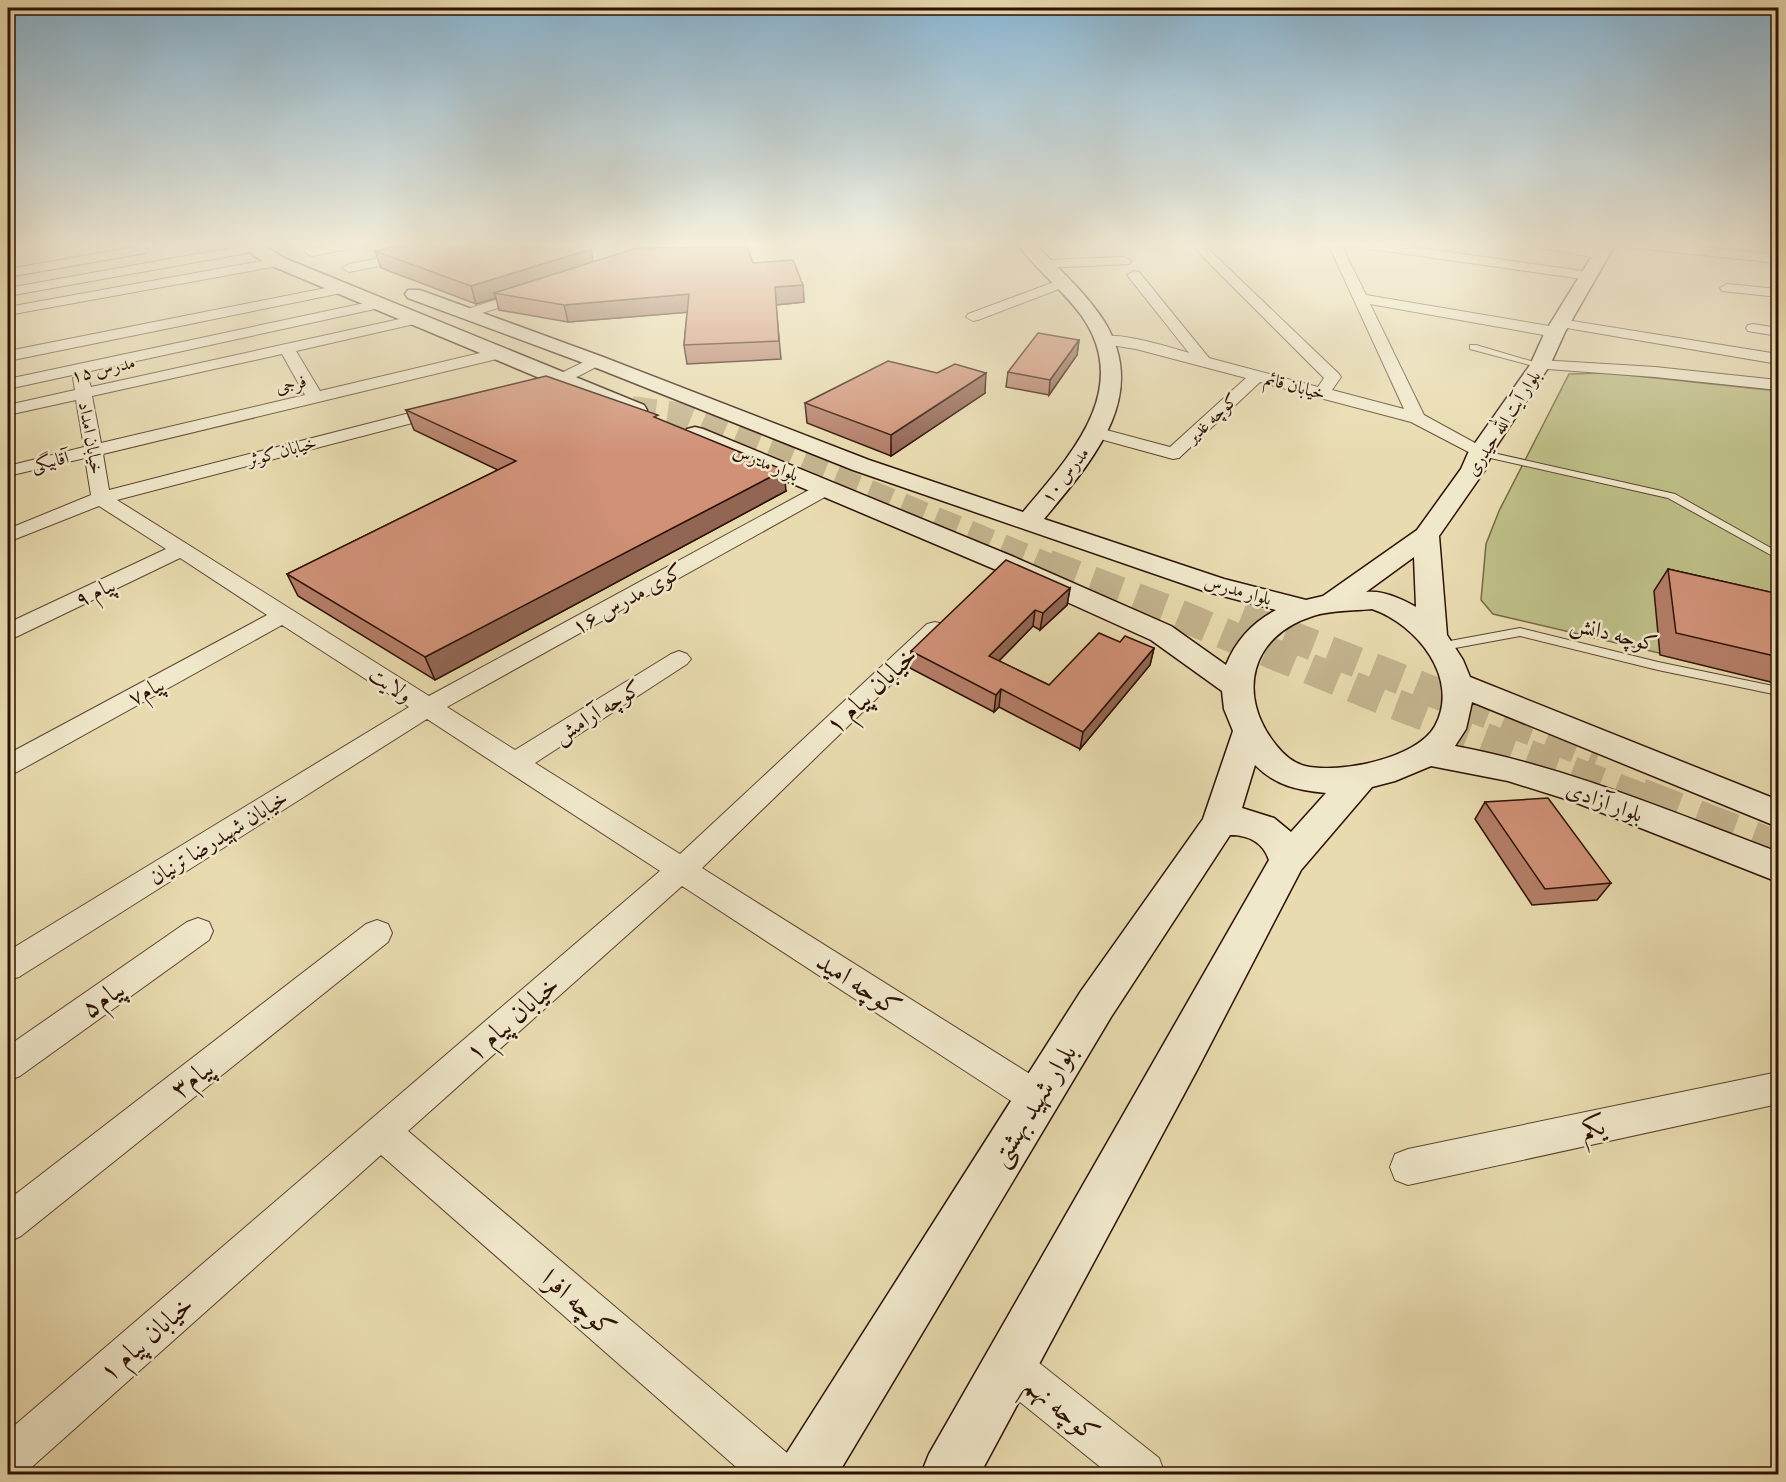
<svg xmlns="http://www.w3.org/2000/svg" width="1786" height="1482" font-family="Vollkorn,Amiri,serif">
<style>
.green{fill:#bdbe86;stroke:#756845;stroke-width:1.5}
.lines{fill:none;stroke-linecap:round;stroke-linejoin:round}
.secondary-tunnel-far2{stroke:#c3b38d;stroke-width:24;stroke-dasharray:24 12;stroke-linecap:butt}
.secondary-tunnel-far1{stroke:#c3b38d;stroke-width:31;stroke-dasharray:31 16;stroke-linecap:butt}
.secondary-tunnel{stroke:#c3b38d;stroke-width:40;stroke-dasharray:40 20;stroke-linecap:butt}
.lane-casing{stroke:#5c442f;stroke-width:2}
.street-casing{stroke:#5c442f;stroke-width:2}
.secondary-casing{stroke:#2d1104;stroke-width:3}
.lane{fill:#f0e8cb;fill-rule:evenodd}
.street{fill:#f0e8cb;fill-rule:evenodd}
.secondary{fill:#f0e8cb;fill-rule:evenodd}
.wall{fill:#b37d66;stroke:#2d1104;stroke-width:1.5}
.shaded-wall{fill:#926653;stroke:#2d1104;stroke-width:1.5}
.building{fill:#d09177;stroke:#2d1104;stroke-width:1.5}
.labels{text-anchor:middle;stroke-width:5;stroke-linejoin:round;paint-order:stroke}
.far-street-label{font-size:18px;fill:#2d1104;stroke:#f0e8cb}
.street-label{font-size:22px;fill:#2d1104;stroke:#f0e8cb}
.near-street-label{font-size:27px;fill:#2d1104;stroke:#f0e8cb}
</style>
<rect width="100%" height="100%" fill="#e8dbaf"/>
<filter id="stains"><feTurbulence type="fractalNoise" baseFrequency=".00333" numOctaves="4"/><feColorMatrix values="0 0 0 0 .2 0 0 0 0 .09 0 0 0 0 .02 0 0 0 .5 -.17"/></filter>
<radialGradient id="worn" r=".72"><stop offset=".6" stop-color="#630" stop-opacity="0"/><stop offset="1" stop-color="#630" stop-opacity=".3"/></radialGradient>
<path class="green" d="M1608,373L1778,391V681L1493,614L1481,600L1486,544L1499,511L1569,374Z"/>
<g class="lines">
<path class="secondary-tunnel-far2" d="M632,408L682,415L1051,566"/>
<path class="secondary-tunnel-far1" d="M1047,565L1167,610L1395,704L1643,799
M1241,617L1598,756"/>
<path class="secondary-tunnel" d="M1639,798L1778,851"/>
<defs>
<path id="lane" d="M1470,345H1476L1544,365L1537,367L1470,349Z
M1480,450L1675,494L1778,552V559L1668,498L1477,455V451Z
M1520,628L1658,662L1778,687V695L1658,670L1520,636L1439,651L1433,647L1439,643Z"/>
<path id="street" d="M339,243H367L361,247L311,256L305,252L306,249Z
M456,243H482L476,247L349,272L342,268L349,264Z
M947,243H959V244L953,248L948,247Z
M1189,243H1202L1339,374L1341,377L1332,390L1404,409L1331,250L1326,243H1339L1342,246L1366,295L1555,327L1563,332L1555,337L1370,304L1424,415L1486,449L1489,453L1486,457L1480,458L1411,422L1260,382L1179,458L1173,459L1089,436L1086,432L1089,428L1095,427L1170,447L1246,378L1136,349L1098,343L1095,340C1107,327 1172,348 1189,353L1127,275L1134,271L1139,272L1209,358L1318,387L1324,378Z
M1351,243H1385L1590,272L1597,276L1590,280L1357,247Z
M1531,243C1548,243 1597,244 1609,255L1602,259L1537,247Z
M1619,243H1662L1778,255V263L1625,247Z
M253,244L258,245L259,248L258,251L8,296V288Z
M141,246L147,250L146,253L8,277V269Z
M1124,257L1131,261L1129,264L1044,268L1037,264L1044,260Z
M278,258L283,259L285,262L283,265L8,315V307Z
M1062,279L1069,283L1067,286L978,320L973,321L966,317L968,314Z
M346,284L353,288L351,291L8,361V351Z
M1727,284L1778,289V297L1722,291L1720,288Z
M531,289L536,290L538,293L536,296L466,318L459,314L461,311Z
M379,300L384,301L386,304L384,307L8,389V379Z
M418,315L425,319L423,322L296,351L320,391L497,349L505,354L497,359L103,454L109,490L441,405L447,406L450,410L447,414L117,500L429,696L820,484H834L837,488L834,492L447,707L515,750L671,654L679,651L687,654L691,659L687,664L535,763L680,854L927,624L935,622L943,624L946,629L943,634L702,868L1049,1086L1054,1098L1049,1110L1037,1115L1025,1110L682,886L408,1131L793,1458L799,1474H744L381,1155L24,1474H8V1431L660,871L427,719L19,977L8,980V951L409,707L282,625L17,772L8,774V754L267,615L180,558L16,637L8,639V623L166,549L99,506L8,542V529L91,495L85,458L8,476V466L84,447L76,400L8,415V405L75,390L73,378L81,373L87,375L91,387ZM282,354L305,395L101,443L92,396Z
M1560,319L1778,354V364L1555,326L1553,323L1555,320Z
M1753,324L1778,328V336L1748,331L1746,328L1748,325Z
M596,356L602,358L604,361L602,364L567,382L538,390L530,385L532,382L555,376Z
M1540,360L1655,367L1778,380V390L1655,377L1534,368L1532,365Z
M198,918L209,922L213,931L209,940L20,1076L8,1081V1046L187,922Z
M377,920L388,924L392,933L388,942L21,1236L8,1242V1200L366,924Z
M1778,1072V1104L1408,1185L1395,1180L1390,1167L1395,1154L1408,1149Z
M1009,1345L1024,1351L1159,1458L1165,1474H1109L994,1381L988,1366L994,1351Z"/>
<path id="secondary" d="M243,243H260L284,258L644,405L647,410L644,415L636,417L628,415L272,266L254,256Z
M1017,243H1034C1058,268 1085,292 1104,321C1151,397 1091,462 1044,519L1224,579L1306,600L1323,596L1417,530L1461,469L1468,453L1530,365L1545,332L1600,243H1616L1565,332L1550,365L1492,453L1485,470L1439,536L1447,635L1463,660L1470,677L1778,800V827L1472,702L1466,729L1455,746C1567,767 1672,812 1778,852V882L1572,801L1508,781L1431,766L1395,781L1372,787L1301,870L1197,1070L980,1474H921L929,1454L1269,860C1263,842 1248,835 1230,835L1111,1017L838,1474H778L786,1454L1081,991L1203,819L1233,731L1224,709L1222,691L1151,640L994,569L687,439L684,434L687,429L695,427L703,429L1014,557L1171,626L1226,665C1236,640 1253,622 1276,610L1204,591L853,470L589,365L408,298L405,294L408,290H420L603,357L869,460L1023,512C1070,456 1134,389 1081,315C1062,289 1035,269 1017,243ZM1414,557L1416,607C1402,599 1383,590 1366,592ZM1372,609C1416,624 1461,678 1435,726C1417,759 1338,774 1305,766C1293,763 1283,754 1276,745C1236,695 1250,636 1313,616C1331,610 1352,611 1372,609ZM1255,765C1276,786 1297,790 1326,793L1291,832L1274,818L1242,808Z"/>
</defs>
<use href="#lane" class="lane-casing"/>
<use href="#street" class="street-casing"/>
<use href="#secondary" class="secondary-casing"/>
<use href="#lane" class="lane"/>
<use href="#street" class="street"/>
<use href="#secondary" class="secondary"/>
</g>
<path class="wall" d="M375,251L593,262L753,263L803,285L804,302L776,305L781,359L687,364L684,345L687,312L568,322L499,310L496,298L476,304L381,268Z
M1079,340L1077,355L1049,395L1006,387L1008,372Z
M937,373L985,393L891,456L807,423L805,403Z
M406,410L658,419L786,491L435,680L298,596L287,574L498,470L414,430Z
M1668,569L1779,594V684L1660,655L1654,591Z
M1070,588L1067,605L1040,630L1033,626L999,661L1049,685L1120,642L1154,648L1150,665L1080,749L999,707L994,712L910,668L911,651Z
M1485,802L1611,883L1597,900L1532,905L1475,819Z"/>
<path class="shaded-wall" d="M591,249L594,266L494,293L496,298L476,304L471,286Z
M803,285L804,302L776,305L775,287Z
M689,294L691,312L568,322L564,305Z
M1079,340L1077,355L1049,395L1050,380Z
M986,373L985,393L891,456V435Z
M784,470L786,491L435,680L425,657Z
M1070,588L1067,605L1040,630L1043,613Z
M1035,610L1033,626L987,673L989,656Z
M1154,648L1150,665L1080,749L1083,732Z
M1001,689L999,707L994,712L996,695Z"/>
<path class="building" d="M415,243H584L591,249L471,286L375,251Z
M747,247L753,263L793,260L803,285L775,287L779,341L684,345L689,294L564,305L494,293L637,248Z
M1038,333L1079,340L1050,380L1008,372Z
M888,361L937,373L955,364L986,373L891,435L805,403Z
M546,376L658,415L654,417L784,470L425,657L287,574L516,461L406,410Z
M1006,560L1070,588L1043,613L1035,610L989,656L1049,685L1099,633L1120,642L1125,636L1154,648L1083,732L1001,689L996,695L911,651Z
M1668,569L1779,594V657L1676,633Z
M1548,798L1611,883L1545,889L1485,802Z"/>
<linearGradient id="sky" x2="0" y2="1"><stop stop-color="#89b6d4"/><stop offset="0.54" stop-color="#f5efdb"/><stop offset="1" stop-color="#f5efdb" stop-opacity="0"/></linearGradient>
<rect width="1786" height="451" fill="url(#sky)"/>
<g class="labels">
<g class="far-street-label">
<text transform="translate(103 369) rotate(-13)" y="6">مدرس ۱۵</text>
<text transform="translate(291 384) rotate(-13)" y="6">فرجی</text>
<text transform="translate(1295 386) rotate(15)" y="6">خیابان قائم</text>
<text transform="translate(1212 418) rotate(-43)" y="6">کوچه غدیر</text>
<text transform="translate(1503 423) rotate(-57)" y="6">بلوار آیت الله حیدری</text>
<text transform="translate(91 438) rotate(80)" y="6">خیابان امداد</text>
<text transform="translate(282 451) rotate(-15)" y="6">خیابان کوثر</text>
<text transform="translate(50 461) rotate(-13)" y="6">آقابیگی</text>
<text transform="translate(766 463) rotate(22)" y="6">بلوار مدرس</text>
<text transform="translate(1065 475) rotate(-52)" y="6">مدرس ۱۰</text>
<text transform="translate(1238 590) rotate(16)" y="6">بلوار مدرس</text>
</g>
<g class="street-label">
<text transform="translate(95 591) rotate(-25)" y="8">پیام ۹</text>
<text transform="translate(627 598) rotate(-29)" y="8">کوی مدرس ۱۶</text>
<text transform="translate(1614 633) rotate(14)" y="8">کوچه دانش</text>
<text transform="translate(391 684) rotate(33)" y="8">ولایت</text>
<text transform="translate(146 690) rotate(-28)" y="8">پیام۷</text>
<text transform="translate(597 711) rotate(-32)" y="8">کوچه آرامش</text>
<text transform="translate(1605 801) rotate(20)" y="8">بلوار آزادی</text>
<text transform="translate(218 837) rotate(-32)" y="8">خیابان شهیدرضا ترنیان</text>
</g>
<g class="near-street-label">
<text transform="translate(871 690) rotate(-43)" y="9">خیابان پیام ۱</text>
<text transform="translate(859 984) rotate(33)" y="9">کوچه امید</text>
<text transform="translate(103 998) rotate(-35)" y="9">پیام۵</text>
<text transform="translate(512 1018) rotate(-41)" y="9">خیابان پیام ۱</text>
<text transform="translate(192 1078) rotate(-38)" y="9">پیام۳</text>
<text transform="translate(1033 1105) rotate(-58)" y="9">بلوار شهید بهشتی</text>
<text transform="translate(1593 1127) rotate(-12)" y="9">یکم</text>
<text transform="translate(579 1303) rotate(41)" y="9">کوچه افرا</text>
<text transform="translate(146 1338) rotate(-41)" y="9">خیابان پیام ۱</text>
<text transform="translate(1062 1409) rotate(39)" y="9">کوچه نهم</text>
</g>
</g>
<rect width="1786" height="1482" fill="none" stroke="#e8dbaf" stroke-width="30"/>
<rect x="9" y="9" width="1768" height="1464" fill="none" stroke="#2d1104" stroke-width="3"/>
<rect x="15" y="15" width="1756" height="1452" fill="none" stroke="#2d1104" stroke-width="1.5"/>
<rect width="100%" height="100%" filter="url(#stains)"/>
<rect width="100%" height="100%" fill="url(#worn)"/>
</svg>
